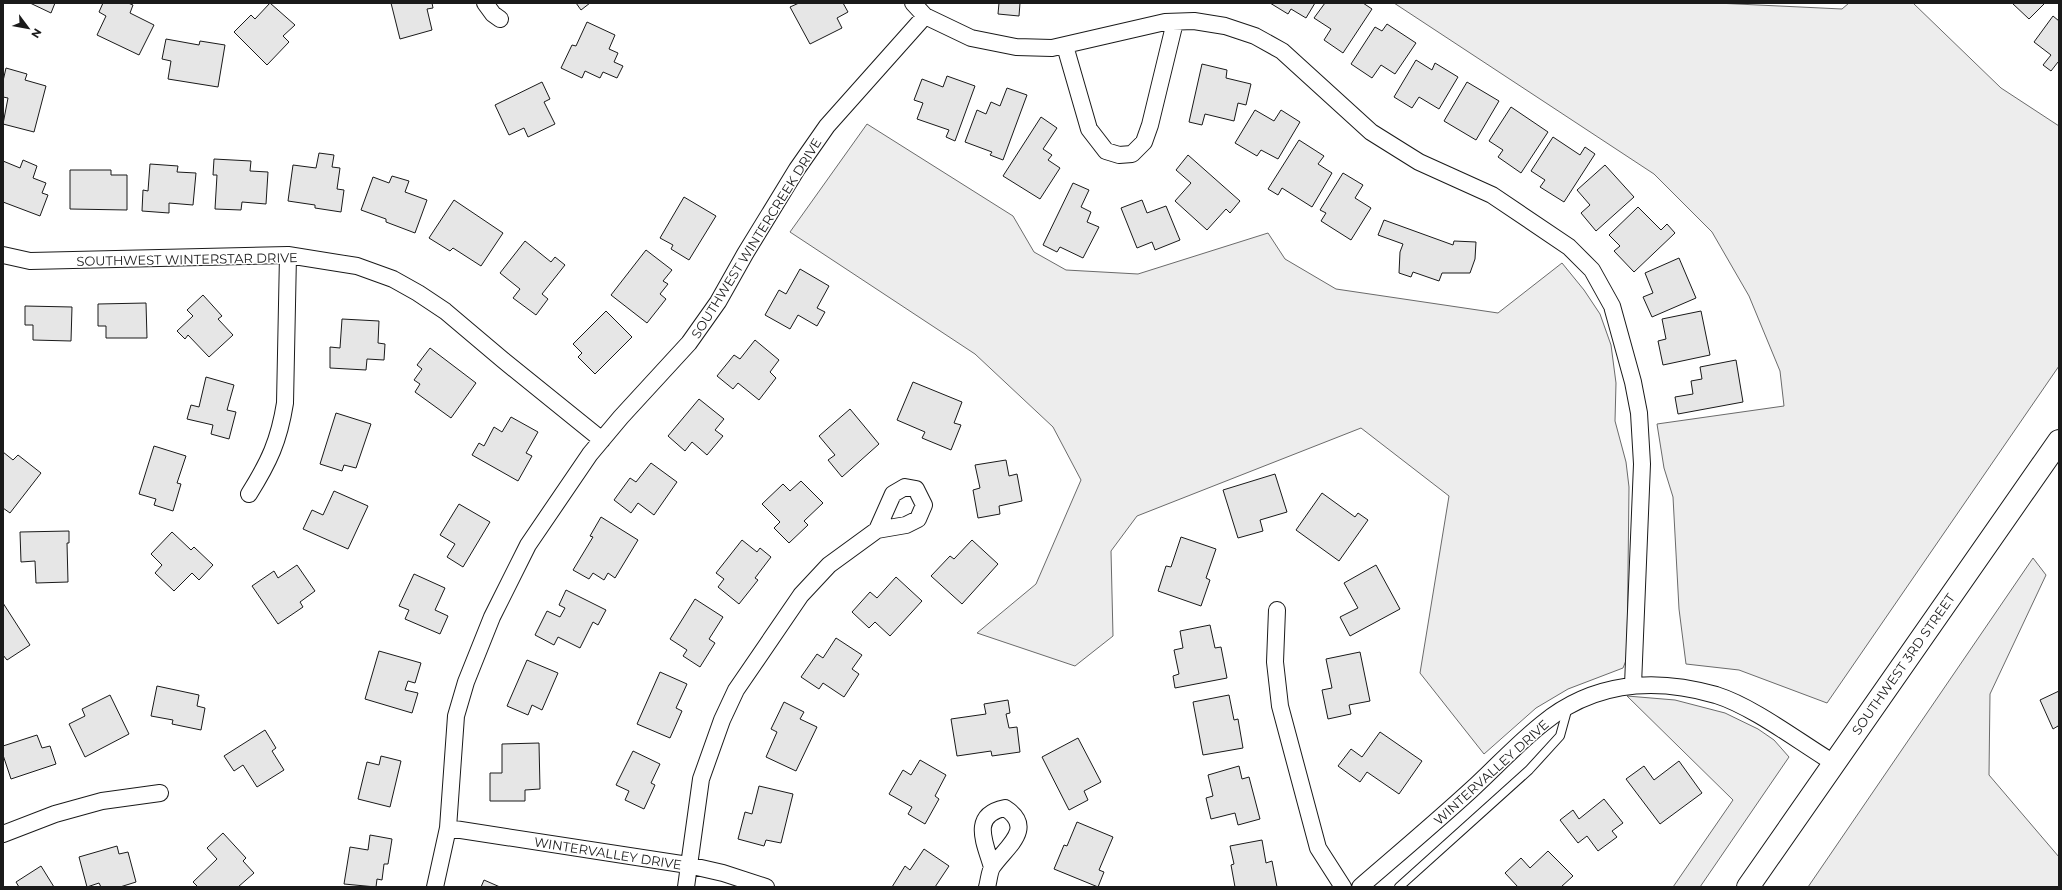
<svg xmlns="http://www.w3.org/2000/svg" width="2062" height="890" font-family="Montserrat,sans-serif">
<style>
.built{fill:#ededed;stroke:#6a6a6a}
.building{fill:#e6e6e6;stroke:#1a1a1a}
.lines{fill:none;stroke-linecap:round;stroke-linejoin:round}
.service-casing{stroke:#1a1a1a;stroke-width:10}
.minor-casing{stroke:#1a1a1a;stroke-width:18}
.secondary-casing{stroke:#1a1a1a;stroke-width:24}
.service{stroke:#fff;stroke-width:8}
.minor{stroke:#fff;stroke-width:16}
.secondary{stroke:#fff;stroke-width:22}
.labels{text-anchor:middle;stroke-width:3;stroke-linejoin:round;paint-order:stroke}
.street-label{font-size:13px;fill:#1a1a1a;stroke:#fff}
</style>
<rect width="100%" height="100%" fill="#fff"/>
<path class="built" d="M1394,3H1716L1842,9L1849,3H1913L2001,88L2059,126V366L1827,703L1739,670L1686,664L1679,609L1673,497L1664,468L1657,424L1784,406L1780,371L1749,296L1712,232L1654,174Z
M867,124L1013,216L1034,252L1066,270L1138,274L1268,233L1285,259L1336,289L1498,313L1562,263L1584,290L1600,314L1611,345L1616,383L1615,421L1626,462L1629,487L1627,658L1623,668L1568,689L1536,708L1484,754L1420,673L1449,496L1361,428L1137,516L1111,551L1113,636L1075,666L977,633L1036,584L1081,480L1053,427L975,354L790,232Z
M2033,558L2046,575L1990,694L1989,775L2059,857V887H1808Z
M1627,696L1675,700L1725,713L1758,729L1774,740L1789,757L1700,887H1673L1733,800Z"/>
<path class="building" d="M30,3H55L51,13Z
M103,3H128L133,5L130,13L154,25L139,55L97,35L106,16L99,12Z
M270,3L295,25L283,36L289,42L267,65L234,32L251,15L255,19Z
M391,3H432L433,8L427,9L432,30L400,39Z
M576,3H590L581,10Z
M799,3H843L848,12L837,18L842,28L810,44L790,7Z
M999,3H1020L1019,16L998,14Z
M1270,3H1315L1306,18L1291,9L1288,14Z
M1325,3H1363L1372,9L1343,53L1324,40L1331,29L1314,18Z
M2012,3H2045L2029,19Z
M2053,16L2059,21V63L2058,62L2051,71L2043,65L2051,55L2034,42Z
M587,22L615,35L609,49L618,53L614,62L623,66L617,78L603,72L600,78L585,71L582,78L561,68L572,45L576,46Z
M1387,24L1416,43L1395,74L1381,65L1372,78L1351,64L1375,27L1382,31Z
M166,39L199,45L200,41L225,45L218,87L168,79L171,61L162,59Z
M1416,60L1432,70L1435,63L1458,77L1439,109L1419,97L1412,108L1394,97Z
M1202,64L1227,70L1226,78L1251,84L1246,105L1238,103L1234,121L1205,114L1202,125L1189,122Z
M6,68L27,74L25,80L46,86L34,132L3,124L8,98L3,97V81Z
M947,76L975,86L955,141L946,137L949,130L917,119L923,103L914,100L922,79L943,87Z
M542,82L550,99L544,102L555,124L528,137L524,128L509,135L495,105Z
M1467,82L1499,101L1476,140L1444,121Z
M1007,88L1027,95L1003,160L990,155L992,152L965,142L977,110L986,114L991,102L1000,106Z
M1511,107L1548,132L1521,173L1498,157L1503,150L1489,141Z
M1255,110L1274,121L1281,110L1300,122L1278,159L1261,150L1257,156L1235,143Z
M1041,117L1057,128L1043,149L1052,155L1048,160L1060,168L1040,199L1003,176Z
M1553,137L1580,155L1585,147L1595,154L1564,202L1540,187L1545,180L1531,171Z
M1299,140L1324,156L1318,164L1332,173L1312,207L1282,188L1278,195L1268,189Z
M319,153L334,155L332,167L340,168L337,189L344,190L341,212L315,208V205L288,201L293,165L316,168Z
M1188,155L1240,201L1230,213L1226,209L1207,230L1175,201L1191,183L1176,170Z
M214,159L251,161L250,171L268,172L266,204L242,202L241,210L215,209L217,175H213Z
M23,160L37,166L33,178L46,183L42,193L48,195L40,216L3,202V161L20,168Z
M150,164L178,166L177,172L196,173L193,205L169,203V213L142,211L143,190L148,191Z
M1605,165L1634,197L1596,231L1581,213L1590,205L1577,190Z
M70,170H111V175H127V210L70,209Z
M1343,173L1363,185L1355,198L1371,208L1351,240L1321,221L1326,213L1320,210Z
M392,176L409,181L405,192L427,200L415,233L386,222V219L361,210L373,177L389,183Z
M1073,183L1089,190L1081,207L1091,212L1087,222L1099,227L1083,258L1060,247L1057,252L1043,245Z
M684,197L716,216L689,260L671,249L673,245L660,238Z
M454,200L503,233L481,266L453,248L450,251L429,238Z
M1142,200L1147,213L1166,206L1180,240L1155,250L1152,242L1137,248L1121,208Z
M1638,207L1661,230L1667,224L1675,233L1634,272L1614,251L1620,246L1609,235Z
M1384,220L1453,245L1454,241L1476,242L1475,259L1470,273H1442L1439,281L1413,272L1411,277L1399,273L1400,252L1403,244L1378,235Z
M525,241L551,262L555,257L565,265L542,294L548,299L536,315L513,298L520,289L500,273Z
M646,250L672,270L663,281L668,284L660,294L666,299L647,323L611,295Z
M1679,258L1696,298L1652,317L1643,297L1653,293L1645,273Z
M800,269L829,286L817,308L825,312L817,326L798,315L790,329L765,315L779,290L786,294Z
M203,295L222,316L218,319L233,335L209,357L188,335L185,339L177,331L193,316L187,310Z
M146,303L147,338H106V326H98V304Z
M25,306L72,307L71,341L33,340V325H25Z
M606,311L632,337L595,374L578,357L582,353L573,344Z
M1701,311L1710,355L1663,365L1658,341L1666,339L1662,319Z
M342,319L379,321L378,343L385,344L384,360L367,359L366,370L330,368V347L340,348Z
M755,340L779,360L770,372L776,378L759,400L738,383L733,389L717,376L734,355L740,359Z
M430,348L476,383L451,418L415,392L420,384L414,380L422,369L417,365Z
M1736,360L1743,402L1678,414L1675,397L1693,394L1691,381L1702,379L1700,367Z
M206,377L234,385L227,410L236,412L229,439L211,434L213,425L187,419L191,405L199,407Z
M913,382L962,402L954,423L961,425L951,450L922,438L925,432L897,420Z
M699,399L724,419L715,430L723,436L707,455L692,442L685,451L668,436Z
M850,409L879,444L842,477L828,460L835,455L819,436Z
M336,413L371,424L356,468L344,465L342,471L320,464Z
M511,417L538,432L526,453L532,456L518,481L472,455L479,443L484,446L494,427L502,432Z
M154,446L186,456L177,483L181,484L173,511L154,505L156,499L139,494Z
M3,452L13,460L18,455L41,473L10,513L3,508Z
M1006,460L1009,476L1017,474L1022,501L999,506L1000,514L978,518L973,490L980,488L975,465Z
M651,463L677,482L654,515L638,503L631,513L614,500L630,478L636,482Z
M1275,474L1287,512L1260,520L1263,531L1238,538L1223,490Z
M801,481L823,503L804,521L808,525L789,543L774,528L780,522L762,504L783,484L790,491Z
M334,491L368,506L348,549L303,529L312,510L323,515Z
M1322,493L1355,517L1358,513L1368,520L1339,561L1296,530Z
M459,504L490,522L463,567L447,557L455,544L440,535Z
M601,517L638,540L615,578L608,573L604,580L593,573L589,579L573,570L593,537L590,536Z
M69,531V543H67L68,582L36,583L35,561L21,562L20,532Z
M172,532L191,550L194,547L213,565L199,580L192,573L174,591L155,573L162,565L151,554Z
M1181,537L1216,549L1206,578L1210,580L1201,606L1158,591L1166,566L1171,567Z
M742,540L757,552L760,548L771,557L755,578L758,580L739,604L718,587L724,579L716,573Z
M972,540L998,564L962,604L931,576L950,556L954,559Z
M297,565L315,591L300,602L303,607L278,624L252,586L274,571L278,578Z
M1376,565L1400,609L1350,636L1340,617L1358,608L1344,583Z
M414,574L445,588L435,610L448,616L440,634L405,619L409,610L399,606Z
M896,577L922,601L890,636L875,622L869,628L852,612L870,592L877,598Z
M566,590L606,610L598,625L593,622L580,648L558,637L554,645L535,635L547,611L560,617L565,608L559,605Z
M695,599L723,617L709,639L715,643L700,667L683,656L687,650L670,639Z
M3,603L30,645L7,660L3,655Z
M1210,625L1215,648L1221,647L1227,678L1175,688L1173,676L1179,674L1174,650L1183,648L1180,631Z
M836,638L862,655L852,669L859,674L844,697L823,683L819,689L801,677L817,654L823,658Z
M379,651L421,663L415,683L408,681L405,690L418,693L412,713L365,699Z
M1360,652L1370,701L1349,705L1351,714L1328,719L1322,690L1332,688L1326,659Z
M527,660L558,673L542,710L532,705L528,715L507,706Z
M660,672L687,684L676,708L682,711L670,738L637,724Z
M157,686L199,695L197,706L205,708L201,730L172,724L173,720L151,716Z
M2059,691V728L2058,726L2053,729L2040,700Z
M110,695L129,734L85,757L69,724L85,716L82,709Z
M1229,695L1234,720L1238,719L1243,748L1203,755L1193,702Z
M1008,700L1010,713L1006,714L1009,728L1017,727L1020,752L992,756L991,751L957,756L951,719L986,714L984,704Z
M784,702L804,712L800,719L817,727L796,771L766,757L777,732L771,729Z
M265,730L276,748L272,751L284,770L257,787L243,765L234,771L224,756Z
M1380,732L1422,761L1399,794L1367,772L1360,782L1338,766L1351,749L1362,757Z
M37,735L42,748L50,746L56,764L11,779L3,755V746Z
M1078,738L1101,782L1084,791L1088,800L1069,810L1042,757Z
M539,743L540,789L525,790V801H490V773H502V744Z
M633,751L660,764L651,783L655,785L644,809L625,800L629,791L616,785Z
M381,756L401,761L390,807L358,799L367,762L379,765Z
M920,760L946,775L935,796L939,799L925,824L908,814L912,807L889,794L903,770L911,775Z
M1679,761L1702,793L1660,824L1626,779L1644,766L1654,780Z
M1239,766L1242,779L1249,777L1260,819L1238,825L1235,813L1211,819L1206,798L1213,796L1208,775Z
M759,786L793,794L781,843L766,840L764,846L738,839L745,812L752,814Z
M1604,799L1623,823L1612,831L1617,837L1598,851L1587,836L1578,843L1560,820L1573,810L1579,819Z
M1077,822L1113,837L1099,870L1104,872L1098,887L1054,869L1064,845L1067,846Z
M223,833L246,858L243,861L254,873L238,887H198L193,882L217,859L207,848Z
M370,835L392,839L388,864H384L382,880L377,879L376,887L344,884L350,847L368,850Z
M1262,840L1266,863L1272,861L1277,887H1235L1231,865L1234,864L1230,846Z
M117,846L119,854L128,852L136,882L120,887H101L99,883L87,887L79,857Z
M924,849L949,866L935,887H892L905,866L910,870Z
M1548,851L1573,876L1561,887H1518L1505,873L1521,858L1530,868Z
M41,866L54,887H19L16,882Z
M484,880L500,887H481Z"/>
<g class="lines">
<defs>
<path id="service" d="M1399,887L1529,770L1560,736L1568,707"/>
<path id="minor" d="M485,3L493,14L500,19
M913,3L925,16L971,38L1016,47L1052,48L1165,22L1194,21L1225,26L1255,36L1282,51L1371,132L1419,162L1492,195L1569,247L1592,270L1612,306L1633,382L1639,413L1642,464L1633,685
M1065,46L1089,129L1106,151L1119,155L1132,154L1144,142L1150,125L1175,22
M3,255L30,261L288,255L357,266L393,279L418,293L445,311L503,360L602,440
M249,494C269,462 279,441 285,403L288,255
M1277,610L1275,662L1280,706L1318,848L1343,887
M448,828L688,865L723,873L766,887
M3,834L55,814L102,801L160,793
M435,887L448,828L456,716L466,682L492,617L528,545L590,454L621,417L689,343L718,302L745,254L797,169L827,126L925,16
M686,887L701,779L722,720L736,690L801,595L829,565L877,530L906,525L918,519L924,505L916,489L905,487L893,494L877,530
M987,887C989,881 989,871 993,866C1006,847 1036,828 1005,808C970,815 985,843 992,867
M1360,887C1397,855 1435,823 1471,790C1495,768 1517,744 1542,724C1593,682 1654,677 1716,695C1754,707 1799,742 1834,763"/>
<path id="secondary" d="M1748,887L2059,441"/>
</defs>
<use href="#service" class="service-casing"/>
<use href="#minor" class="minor-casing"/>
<use href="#secondary" class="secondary-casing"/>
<use href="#service" class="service"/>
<use href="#minor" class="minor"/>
<use href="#secondary" class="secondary"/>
</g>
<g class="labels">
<g class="street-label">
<text transform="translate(756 238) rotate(-58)" y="5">SOUTHWEST WINTERCREEK DRIVE</text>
<text transform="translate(187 259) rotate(-1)" y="5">SOUTHWEST WINTERSTAR DRIVE</text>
<text transform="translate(1903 664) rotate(-55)" y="5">SOUTHWEST 3RD STREET</text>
<text transform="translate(1491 772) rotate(-42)" y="5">WINTERVALLEY DRIVE</text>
<text transform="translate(608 853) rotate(9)" y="5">WINTERVALLEY DRIVE</text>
</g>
</g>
<rect width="2062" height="890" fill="none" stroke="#1a1a1a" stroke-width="8"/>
<g transform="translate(28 28) rotate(122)" stroke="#ffffff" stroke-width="3" paint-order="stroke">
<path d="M0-3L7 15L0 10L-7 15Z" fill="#1a1a1a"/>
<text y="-6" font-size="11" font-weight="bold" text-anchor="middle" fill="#1a1a1a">N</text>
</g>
</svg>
